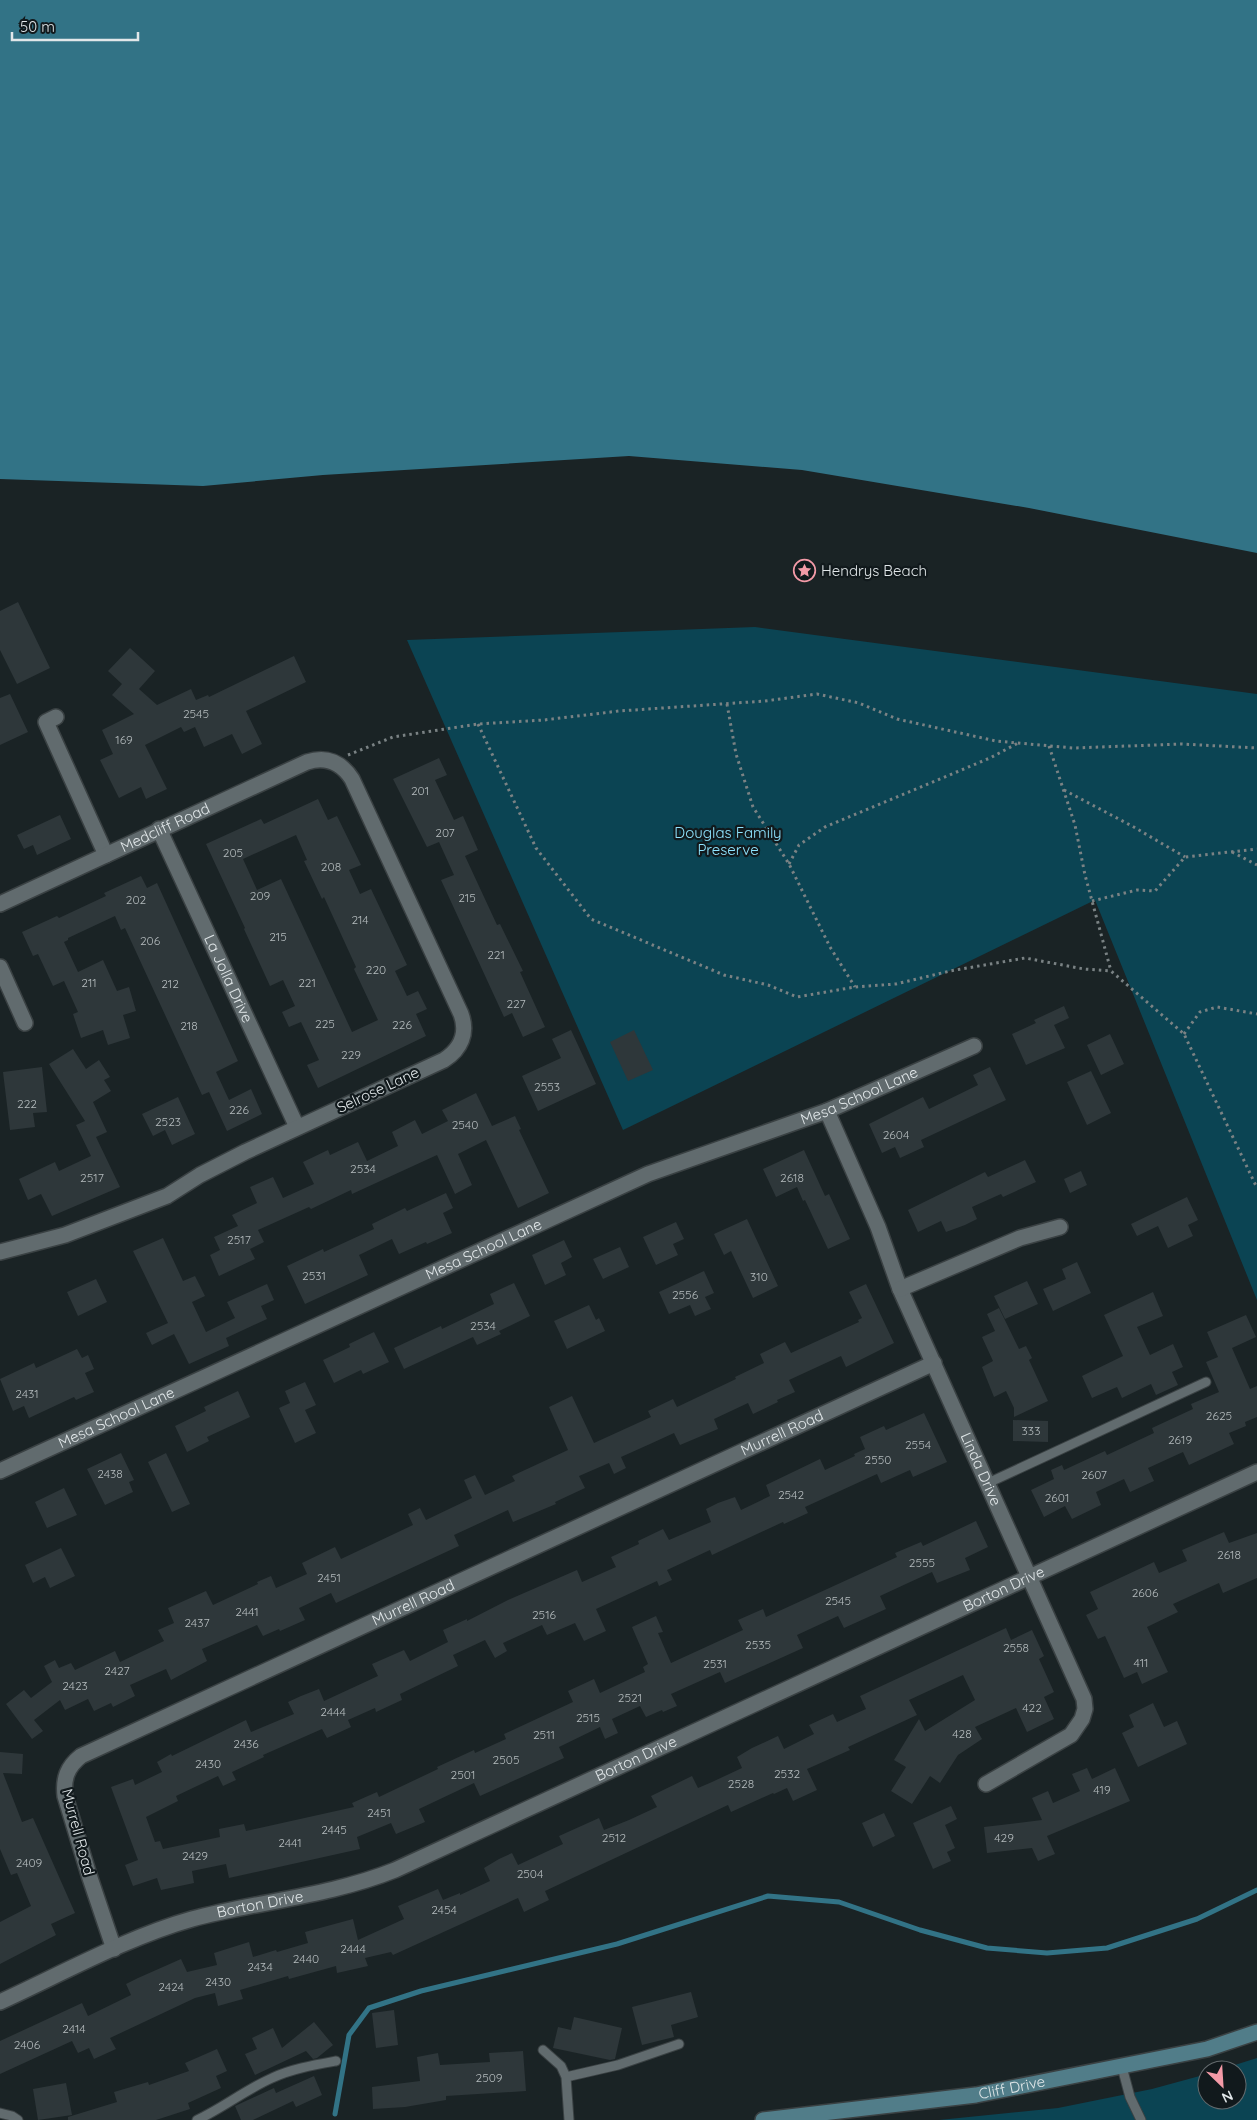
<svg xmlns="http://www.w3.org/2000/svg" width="1257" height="2120" font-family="Quicksand,sans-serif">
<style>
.green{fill:#0b4453}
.water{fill:#327386}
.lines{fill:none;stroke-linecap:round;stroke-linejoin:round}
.stream{stroke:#327386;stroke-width:5}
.building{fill:#2e373a;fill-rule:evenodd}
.lane-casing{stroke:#3a4143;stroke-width:11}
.street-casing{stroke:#3a4143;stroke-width:18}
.secondary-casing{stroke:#3a4143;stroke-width:18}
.path{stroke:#7a8284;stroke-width:3;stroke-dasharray:2.5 4;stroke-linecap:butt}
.lane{stroke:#616b6e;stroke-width:9}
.street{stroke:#616b6e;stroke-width:15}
.secondary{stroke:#517d89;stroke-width:15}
.labels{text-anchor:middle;stroke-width:4.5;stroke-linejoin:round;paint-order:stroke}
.number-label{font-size:12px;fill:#b4bbbd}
.poi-label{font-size:15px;fill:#e1e7e9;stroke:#11191c;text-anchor:start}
.street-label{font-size:15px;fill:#e1e7e9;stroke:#11191c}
.park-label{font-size:15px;fill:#8fe4ff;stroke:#11191c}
</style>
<rect width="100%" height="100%" fill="#1a2325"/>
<path class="green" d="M755,627L1257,694V1300L1095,900L623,1130L407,640Z
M1257,2058V2120H939L1058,2108L1152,2089L1207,2074V2100H1237V2070H1219Z"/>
<path class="water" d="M0,0H1257V553L1029,508L802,470L629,456L323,475L203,486L0,479Z"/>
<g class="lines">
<path class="stream" d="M335,2114L349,2035L369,2008L421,1991L617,1944L768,1896L839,1902L920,1930L987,1948L1047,1953L1107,1948L1197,1919L1257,1890"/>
</g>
<path class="building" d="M18,602L50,668L17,684L0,650V611Z
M130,648L155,671L139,689L157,705L191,689L196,700L208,695L209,697L294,656L306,682L246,711L262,744L242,754L232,734L204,747L195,727L184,732L181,727L145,745L167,789L146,799L141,787L119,798L100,760L113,754L102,730L134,714L112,695L122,684L108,671Z
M10,694L28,732L0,745V698Z
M439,758L447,775L435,780L454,820L463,816L478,850L465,856L497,925L500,924L523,971L520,972L545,1027L523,1037L512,1013L504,1017L441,880L454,875L439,842L427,847L393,779Z
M318,799L328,820L337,816L361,865L349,870L360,894L371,889L407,965L395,971L407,996L418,991L427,1009L416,1014L426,1036L318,1088L307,1065L319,1060L301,1022L289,1027L282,1012L295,1006L283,980L270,986L244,929L245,928L206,844L261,819L264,824ZM296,835L307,860L304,861L322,899L324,897L356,967L354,969L378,1020L352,1032L281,879L257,890L243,859Z
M60,815L71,839L37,855L33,845L24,849L17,835Z
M141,876L147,888L157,883L238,1061L216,1072L229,1100L251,1089L262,1114L227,1131L209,1092L202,1095L125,928L121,930L115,916L68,938V940L64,942L78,972L103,960L117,991L129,987L136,1011L123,1015L130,1038L108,1045L103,1030L81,1038L73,1014L78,1012L64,981L53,986L38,954L33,956L22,932L57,916L59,918L106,896L104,893Z
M1064,1006L1069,1018L1054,1025L1065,1048L1026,1065L1012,1034L1036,1023L1034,1020Z
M571,1030L596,1084L538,1111L522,1076L561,1058L552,1039Z
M634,1030L653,1070L628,1081L610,1042Z
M1110,1034L1124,1064L1101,1075L1087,1045Z
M73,1049L86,1069L99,1060L110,1077L104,1080L111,1091L93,1102L107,1132L96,1137L120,1187L52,1216L41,1194L28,1200L19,1179L55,1162L59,1171L91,1156L76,1125L85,1121L49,1064Z
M42,1067L47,1112L33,1113L35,1127L10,1130L3,1072Z
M990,1067L1006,1100L921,1140L924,1147L900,1158L895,1147L882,1153L869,1124L923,1097L929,1109L978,1085L973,1075Z
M1091,1071L1111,1113L1087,1125L1067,1082Z
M476,1093L492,1126L515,1116L521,1129L519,1130L549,1193L518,1208L486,1140L458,1154L472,1185L455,1194L437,1155L352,1194L351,1190L311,1209L309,1207L258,1230L264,1242L250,1249L255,1259L219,1276L210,1255L220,1250L214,1237L238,1226L232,1215L257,1203L250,1187L273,1177L283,1198L314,1184L303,1162L328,1150L330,1155L358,1142L367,1161L398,1146L392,1132L415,1120L422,1134L448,1121L442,1110Z
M178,1097L195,1134L172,1145L165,1130L153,1136L142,1114Z
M804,1150L825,1196L829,1194L850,1239L828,1249L805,1200L803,1201L797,1187L776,1197L763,1169Z
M1025,1160L1036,1182L1003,1197L1001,1194L972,1207L977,1219L965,1225L946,1232L941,1221L918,1232L908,1210L985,1172L988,1177Z
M1081,1171L1087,1185L1070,1193L1064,1179Z
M446,1193L453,1208L443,1213L452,1233L427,1244L426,1242L399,1254L392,1239L359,1255L368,1275L305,1304L287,1266L323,1249L324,1252L374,1229L372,1224L405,1208L407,1211Z
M1187,1197L1198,1220L1188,1225L1193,1236L1168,1248L1158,1226L1137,1236L1131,1224Z
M747,1219L778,1286L753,1298L731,1251L724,1255L714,1234Z
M676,1222L684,1239L673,1244L678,1255L656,1265L643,1237Z
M163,1238L183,1281L195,1276L205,1296L192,1302L206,1332L235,1318L227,1302L267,1284L274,1300L261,1306L267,1319L226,1338L229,1346L189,1364L174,1334L152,1345L146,1333L168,1323L133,1251Z
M564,1240L572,1257L561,1263L566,1275L545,1285L532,1255Z
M620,1247L629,1267L603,1279L593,1259Z
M1077,1262L1091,1293L1053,1311L1043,1289L1066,1279L1062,1269Z
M704,1271L714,1293L705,1297L711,1309L695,1316L690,1305L669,1314L659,1292Z
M96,1279L107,1302L78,1316L67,1292Z
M1027,1281L1038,1304L1005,1319L994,1296Z
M514,1283L530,1316L499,1331L501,1334L477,1345L473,1337L404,1369L394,1348L441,1326L442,1329L494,1304L490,1294Z
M866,1284L894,1343L846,1367L841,1356L789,1380L795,1392L777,1400L778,1402L753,1414L748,1403L714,1419L718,1429L680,1445L674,1433L650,1444L621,1457L626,1468L614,1474L609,1463L579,1476L585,1488L555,1502L556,1504L513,1522L508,1510L454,1535L459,1546L336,1603L331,1593L299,1608L305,1620L280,1631L279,1629L263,1636L257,1625L202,1649L207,1661L171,1680L166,1669L130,1685L135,1696L113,1707L111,1703L94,1711L88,1699L65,1710L60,1700L34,1720L43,1731L32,1739L6,1704L24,1690L31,1698L52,1682L44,1666L55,1660L59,1668L71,1663L75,1670L115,1651L120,1662L164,1641L158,1630L174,1623L168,1608L206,1591L213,1605L258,1584L257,1582L271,1576L276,1588L307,1574L302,1563L335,1547L341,1559L413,1525L408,1514L420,1508L426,1520L472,1498L464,1480L475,1475L485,1495L515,1481L512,1476L568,1450L549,1407L572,1396L594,1443L651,1417L648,1411L673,1399L677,1407L736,1379L735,1377L764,1363L760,1354L785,1342L791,1353L859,1322L858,1320L862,1318L849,1292Z
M1153,1292L1163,1316L1137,1327L1150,1355L1173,1344L1183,1367L1172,1372L1178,1385L1156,1395L1151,1384L1122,1398L1117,1387L1092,1398L1082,1376L1123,1356L1104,1315Z
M589,1305L596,1320L599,1318L605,1331L567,1349L554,1321Z
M999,1308L1019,1349L1026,1346L1032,1358L1029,1360L1048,1401L1014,1417V1408L1006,1391L994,1397L982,1367L993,1361L982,1337L995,1331L987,1314Z
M1246,1315L1256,1337L1232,1348L1250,1389L1257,1386V1417L1245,1422L1246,1426L1229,1433L1234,1444L1189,1465L1183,1452L1148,1468L1154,1481L1130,1492L1124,1479L1096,1492L1101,1505L1072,1519L1065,1506L1044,1517L1031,1490L1054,1479L1051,1470L1062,1465L1064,1470L1105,1451L1107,1455L1154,1433L1152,1428L1193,1409L1191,1404L1219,1392L1206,1362L1218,1357L1207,1332Z
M374,1332L389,1362L363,1374L361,1370L334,1383L323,1360L350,1347L349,1344Z
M77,1349L82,1358L88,1355L94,1369L85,1373L94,1392L76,1400L74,1397L29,1418L24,1406L13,1411L0,1379L34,1363L36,1368Z
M305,1382L316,1405L305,1410L316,1433L295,1443L279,1408L290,1403L285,1391Z
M238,1391L250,1417L207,1437L209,1441L187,1452L175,1426L206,1411L204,1407Z
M924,1413L947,1462L913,1477L910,1470L881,1483L877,1474L805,1507L808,1513L784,1524L783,1522L712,1555L710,1550L667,1570L672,1580L659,1586L657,1581L596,1609L606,1631L584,1641L575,1623L547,1635L542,1625L503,1643L507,1651L495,1658L485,1640L453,1655L458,1666L400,1694L402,1700L376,1712L375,1708L348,1720L351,1727L327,1738L322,1729L263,1755L264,1757L232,1772L236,1780L223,1786L218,1776L176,1796L178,1801L146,1817L155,1842L160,1841L163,1849L220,1837L219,1829L244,1824L246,1831L354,1807L352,1803L377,1792L379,1797L438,1769L437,1767L474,1750L475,1753L506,1739L504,1734L573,1702L568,1691L594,1679L600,1693L645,1672L643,1667L648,1664L632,1627L656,1616L663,1632L658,1633L671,1663L743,1630L738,1620L763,1609L766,1617L897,1557L895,1553L921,1542L923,1546L976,1521L988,1547L965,1558L970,1570L937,1583L932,1572L908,1583L880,1596L886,1609L844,1628L838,1616L797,1635L803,1648L725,1683L720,1672L671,1694L677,1706L663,1712L662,1710L646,1717L640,1706L612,1719L618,1733L605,1739L600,1727L559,1747L564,1758L480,1796L474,1783L419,1809L425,1822L413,1827L396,1834L391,1823L357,1837L360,1849L229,1878L226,1864L192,1871L194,1883L161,1890L157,1878L133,1886L125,1865L138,1860L111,1787L133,1779L135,1785L162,1772L157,1762L171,1754L172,1756L246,1720L251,1732L294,1714L288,1702L301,1696L319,1689L324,1701L378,1676L372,1664L404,1650L410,1661L448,1642L443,1630L467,1619V1621L508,1600L577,1570L582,1582L616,1567L611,1557L639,1544L638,1541L663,1529L669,1540L711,1522L706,1509L718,1503L735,1497L741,1510L770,1496L766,1485L820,1459L825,1470L855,1456L854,1454L865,1449L860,1437L884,1426L886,1430Z
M1013,1420L1048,1421V1442L1013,1441Z
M121,1453L134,1480L129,1482L133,1492L105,1505L87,1469Z
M166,1453L190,1504L172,1512L148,1462Z
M64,1488L77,1515L47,1528L35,1502Z
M1224,1532L1229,1543L1257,1533V1578L1223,1593L1219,1583L1173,1604L1178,1612L1147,1627L1168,1672L1142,1684L1137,1672L1124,1678L1105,1636L1098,1639L1086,1615L1098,1609L1090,1592L1154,1562L1159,1573L1187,1561L1182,1550Z
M61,1548L75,1576L50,1588L45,1577L33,1583L25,1565Z
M1006,1628L1011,1640L1032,1630L1044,1656L1039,1659L1054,1692L1044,1697L1054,1719L1027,1732L1016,1708L975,1727L982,1739L958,1755L940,1783L930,1776L912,1804L891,1791L906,1767L894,1760L919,1719L925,1731L975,1700L963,1675L909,1700L917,1715L848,1747L850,1750L807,1769L817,1790L793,1801L787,1788L774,1794L773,1793L731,1812L728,1805L545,1891L549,1900L524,1912L518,1898L393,1955L391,1952L365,1958L368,1966L337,1973L336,1966L289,1979L288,1976L240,1990L243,1999L218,2006L215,1993L195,1998L110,2038L116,2049L94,2059L89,2048L78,2053L72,2041L0,2074V2041L82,2003L88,2016L131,1995L126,1984L138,1978L181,1959L187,1972L217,1965L214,1953L249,1942L253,1957L276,1950L277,1952L308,1943L305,1932L353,1919L358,1940L404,1919L398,1906L438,1889L443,1900L460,1893V1895L490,1881L484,1868L499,1859L512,1853L518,1865L563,1844L559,1836L599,1818L604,1830L629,1820L657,1807L651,1796L692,1776L698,1788L712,1782L742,1768L737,1757L752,1748L778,1736L784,1749L814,1734L809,1725L833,1714L837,1722L866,1709L860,1696Z
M1153,1703L1164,1727L1177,1721L1187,1744L1138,1767L1122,1733L1134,1727L1129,1715Z
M0,1752L23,1754L22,1774L3,1773L22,1822L33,1818L75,1913L51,1924L56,1935L0,1964V1922L31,1906L17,1873L11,1875L0,1849Z
M1087,1768L1092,1779L1115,1768L1130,1801L1047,1836L1055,1854L1038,1861L1032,1848L987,1853L984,1827L1042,1820L1032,1798L1048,1791L1053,1803L1080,1791L1072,1774Z
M951,1806L957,1819L945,1825L955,1848L947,1852L951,1861L933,1869L913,1823Z
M884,1813L895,1836L873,1847L862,1823Z
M691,1992L698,2017L671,2025L674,2037L642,2045L632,2007Z
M394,2010L398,2045L376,2048L372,2013Z
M574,2017L622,2028L615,2059L610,2060L553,2048L558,2027L571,2030Z
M314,2022L333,2045L317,2058L313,2059L306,2051L255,2075L245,2054L257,2049L252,2038L273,2028L282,2048Z
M217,2049L227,2071L216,2076L221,2088L188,2103L190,2109L156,2120H68V2117L117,2102L114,2092L148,2082L149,2085L189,2071L185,2063Z
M523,2051L526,2091L446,2096V2100L405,2107L373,2109L372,2087L420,2081L417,2057L438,2053L440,2065L490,2062L489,2053Z
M314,2076L322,2095L296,2107L293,2101L253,2120H241L235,2106L274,2088L276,2093Z
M66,2083L72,2115L38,2120L33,2089Z"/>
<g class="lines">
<defs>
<path id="lane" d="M988,1483L1206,1382
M543,2050L561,2066L566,2077
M1122,2067L1130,2097L1141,2120
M0,2113L12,2116L18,2120
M197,2120C223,2108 245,2090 272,2078C291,2069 314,2065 336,2061
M569,2120L566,2077L618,2065L679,2044"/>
<g id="street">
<path d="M56,717L46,722L106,855"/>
<path id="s1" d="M159,829L297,1127"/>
<path id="s2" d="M0,904L307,762C326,756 341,762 352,779L461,1014C468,1033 461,1049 444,1060L245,1152L200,1175L167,1196L65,1235L0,1252"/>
<path d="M0,967L25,1023"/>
<path id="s3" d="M827,1111L878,1227L900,1289L1084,1699L1085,1709L1082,1719L1071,1735L986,1784"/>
<path d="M900,1289L1020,1238L1060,1227"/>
<path id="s4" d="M0,1471L648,1174L827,1111L974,1046"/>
<path id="s5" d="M114,1949L89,1875L65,1796C63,1779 67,1767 81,1756L934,1363"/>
<path id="s6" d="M0,2002C61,1974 128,1937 192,1919C260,1901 330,1896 395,1870L1257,1472"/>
</g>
<g id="secondary">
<path id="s7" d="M763,2120L976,2095L1207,2049L1257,2032"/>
</g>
</defs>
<use href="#lane" class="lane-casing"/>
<use href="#street" class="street-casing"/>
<use href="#secondary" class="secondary-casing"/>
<path class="path" d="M727,704L736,754L753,807L789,864L830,947L855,987
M478,724L536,848L591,919L724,975L768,985L797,997L855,987L896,984L950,971L1025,958L1084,969L1111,971L1184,1034L1257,1188
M1049,746L1075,825L1085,875L1111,971
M348,755L393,737L478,724L544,720L619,711L765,701L817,694L859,703L897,719L996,741L1073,748L1182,744L1257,748
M1064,790L1132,826L1185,857
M1232,852L1257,865
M789,864L799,845L825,827L990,758L1018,743
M1092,901L1137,890L1155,891L1185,857L1257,849
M1184,1034L1200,1012L1217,1007L1257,1014"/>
<use href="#lane" class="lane"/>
<use href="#street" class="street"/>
<use href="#secondary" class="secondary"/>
</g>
<defs>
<symbol id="sight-ring" viewBox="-11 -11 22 22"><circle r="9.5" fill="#11191c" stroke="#f39aa7" stroke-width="1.5"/><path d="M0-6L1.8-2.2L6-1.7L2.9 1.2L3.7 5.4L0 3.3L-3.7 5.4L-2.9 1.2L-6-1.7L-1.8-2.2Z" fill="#f39aa7"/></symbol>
</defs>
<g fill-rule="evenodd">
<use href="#sight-ring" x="792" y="558" width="25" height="25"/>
</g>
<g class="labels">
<g class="number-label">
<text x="196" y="718">2545</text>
<text x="124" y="744">169</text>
<text x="420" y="795">201</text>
<text x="445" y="837">207</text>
<text x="233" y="857">205</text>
<text x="331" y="871">208</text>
<text x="260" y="900">209</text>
<text x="467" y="902">215</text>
<text x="136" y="904">202</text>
<text x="360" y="924">214</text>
<text x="278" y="941">215</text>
<text x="150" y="945">206</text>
<text x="496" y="959">221</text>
<text x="376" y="974">220</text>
<text x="89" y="987">211</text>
<text x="307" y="987">221</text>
<text x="170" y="988">212</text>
<text x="516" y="1008">227</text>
<text x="325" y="1028">225</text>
<text x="402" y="1029">226</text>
<text x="189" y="1030">218</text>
<text x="351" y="1059">229</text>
<text x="547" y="1091">2553</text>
<text x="27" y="1108">222</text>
<text x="239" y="1114">226</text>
<text x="168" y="1126">2523</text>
<text x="465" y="1129">2540</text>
<text x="896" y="1139">2604</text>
<text x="363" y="1173">2534</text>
<text x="92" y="1182">2517</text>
<text x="792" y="1182">2618</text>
<text x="239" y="1244">2517</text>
<text x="314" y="1280">2531</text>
<text x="759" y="1281">310</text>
<text x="685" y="1299">2556</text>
<text x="483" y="1330">2534</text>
<text x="27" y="1398">2431</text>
<text x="1219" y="1420">2625</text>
<text x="1031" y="1435">333</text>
<text x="1180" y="1444">2619</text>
<text x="918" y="1449">2554</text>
<text x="878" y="1464">2550</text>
<text x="110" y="1478">2438</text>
<text x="1094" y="1479">2607</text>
<text x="791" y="1499">2542</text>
<text x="1057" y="1502">2601</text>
<text x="1229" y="1559">2618</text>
<text x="922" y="1567">2555</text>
<text x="329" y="1582">2451</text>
<text x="1145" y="1597">2606</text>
<text x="838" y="1605">2545</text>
<text x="247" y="1616">2441</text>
<text x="544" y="1619">2516</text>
<text x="197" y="1627">2437</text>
<text x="758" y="1649">2535</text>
<text x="1016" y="1652">2558</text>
<text x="1141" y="1667">411</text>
<text x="715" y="1668">2531</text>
<text x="117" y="1675">2427</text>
<text x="75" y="1690">2423</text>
<text x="630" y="1702">2521</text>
<text x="1032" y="1712">422</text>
<text x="333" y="1716">2444</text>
<text x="588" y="1722">2515</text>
<text x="962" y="1738">428</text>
<text x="544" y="1739">2511</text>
<text x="246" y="1748">2436</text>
<text x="506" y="1764">2505</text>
<text x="208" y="1768">2430</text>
<text x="787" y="1778">2532</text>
<text x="463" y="1779">2501</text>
<text x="741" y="1788">2528</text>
<text x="1102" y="1794">419</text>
<text x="379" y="1817">2451</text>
<text x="334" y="1834">2445</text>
<text x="614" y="1842">2512</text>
<text x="1004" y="1842">429</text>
<text x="290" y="1847">2441</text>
<text x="195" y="1860">2429</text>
<text x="29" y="1867">2409</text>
<text x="530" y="1878">2504</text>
<text x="444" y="1914">2454</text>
<text x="353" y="1953">2444</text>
<text x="306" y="1963">2440</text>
<text x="260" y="1971">2434</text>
<text x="218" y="1986">2430</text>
<text x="171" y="1991">2424</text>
<text x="74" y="2033">2414</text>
<text x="27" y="2049">2406</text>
<text x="489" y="2082">2509</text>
</g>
<g class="poi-label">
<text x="821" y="576">Hendrys Beach</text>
</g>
<g class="street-label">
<text dy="5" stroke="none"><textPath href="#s2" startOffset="182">Medcliff Road</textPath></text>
<text dy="5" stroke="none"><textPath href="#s1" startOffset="165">La Jolla Drive</textPath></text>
<text transform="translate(378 1090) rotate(-25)" y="5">Selrose Lane</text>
<text dy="5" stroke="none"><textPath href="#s4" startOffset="938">Mesa School Lane</textPath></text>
<text dy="5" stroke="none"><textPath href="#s4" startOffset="532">Mesa School Lane</textPath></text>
<text dy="5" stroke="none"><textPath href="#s4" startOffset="128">Mesa School Lane</textPath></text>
<text dy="5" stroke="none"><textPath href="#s5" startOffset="978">Murrell Road</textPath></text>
<text dy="5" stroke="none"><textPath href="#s3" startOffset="390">Linda Drive</textPath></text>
<text dy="5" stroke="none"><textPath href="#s6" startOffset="1089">Borton Drive</textPath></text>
<text dy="5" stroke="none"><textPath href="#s5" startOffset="572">Murrell Road</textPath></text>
<text dy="5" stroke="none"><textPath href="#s6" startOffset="684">Borton Drive</textPath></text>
<text transform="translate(78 1832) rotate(75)" y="5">Murrell Road</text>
<text dy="5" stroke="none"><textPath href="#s6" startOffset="279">Borton Drive</textPath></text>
<text dy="5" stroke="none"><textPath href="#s7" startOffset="251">Cliff Drive</textPath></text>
</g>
<g class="park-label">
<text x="728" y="838">Douglas Family<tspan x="728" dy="17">Preserve</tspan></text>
</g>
</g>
<g transform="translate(1222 2085) rotate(155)"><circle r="24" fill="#11191c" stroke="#646b6e"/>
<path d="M0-4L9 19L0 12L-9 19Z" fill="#f39aa7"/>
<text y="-8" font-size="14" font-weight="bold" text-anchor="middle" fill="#e1e7e9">N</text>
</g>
<path d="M12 32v8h126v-8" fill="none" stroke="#e1e7e9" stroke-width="2.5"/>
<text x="20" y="32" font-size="15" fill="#e1e7e9" stroke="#11191c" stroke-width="4" paint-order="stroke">50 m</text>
</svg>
